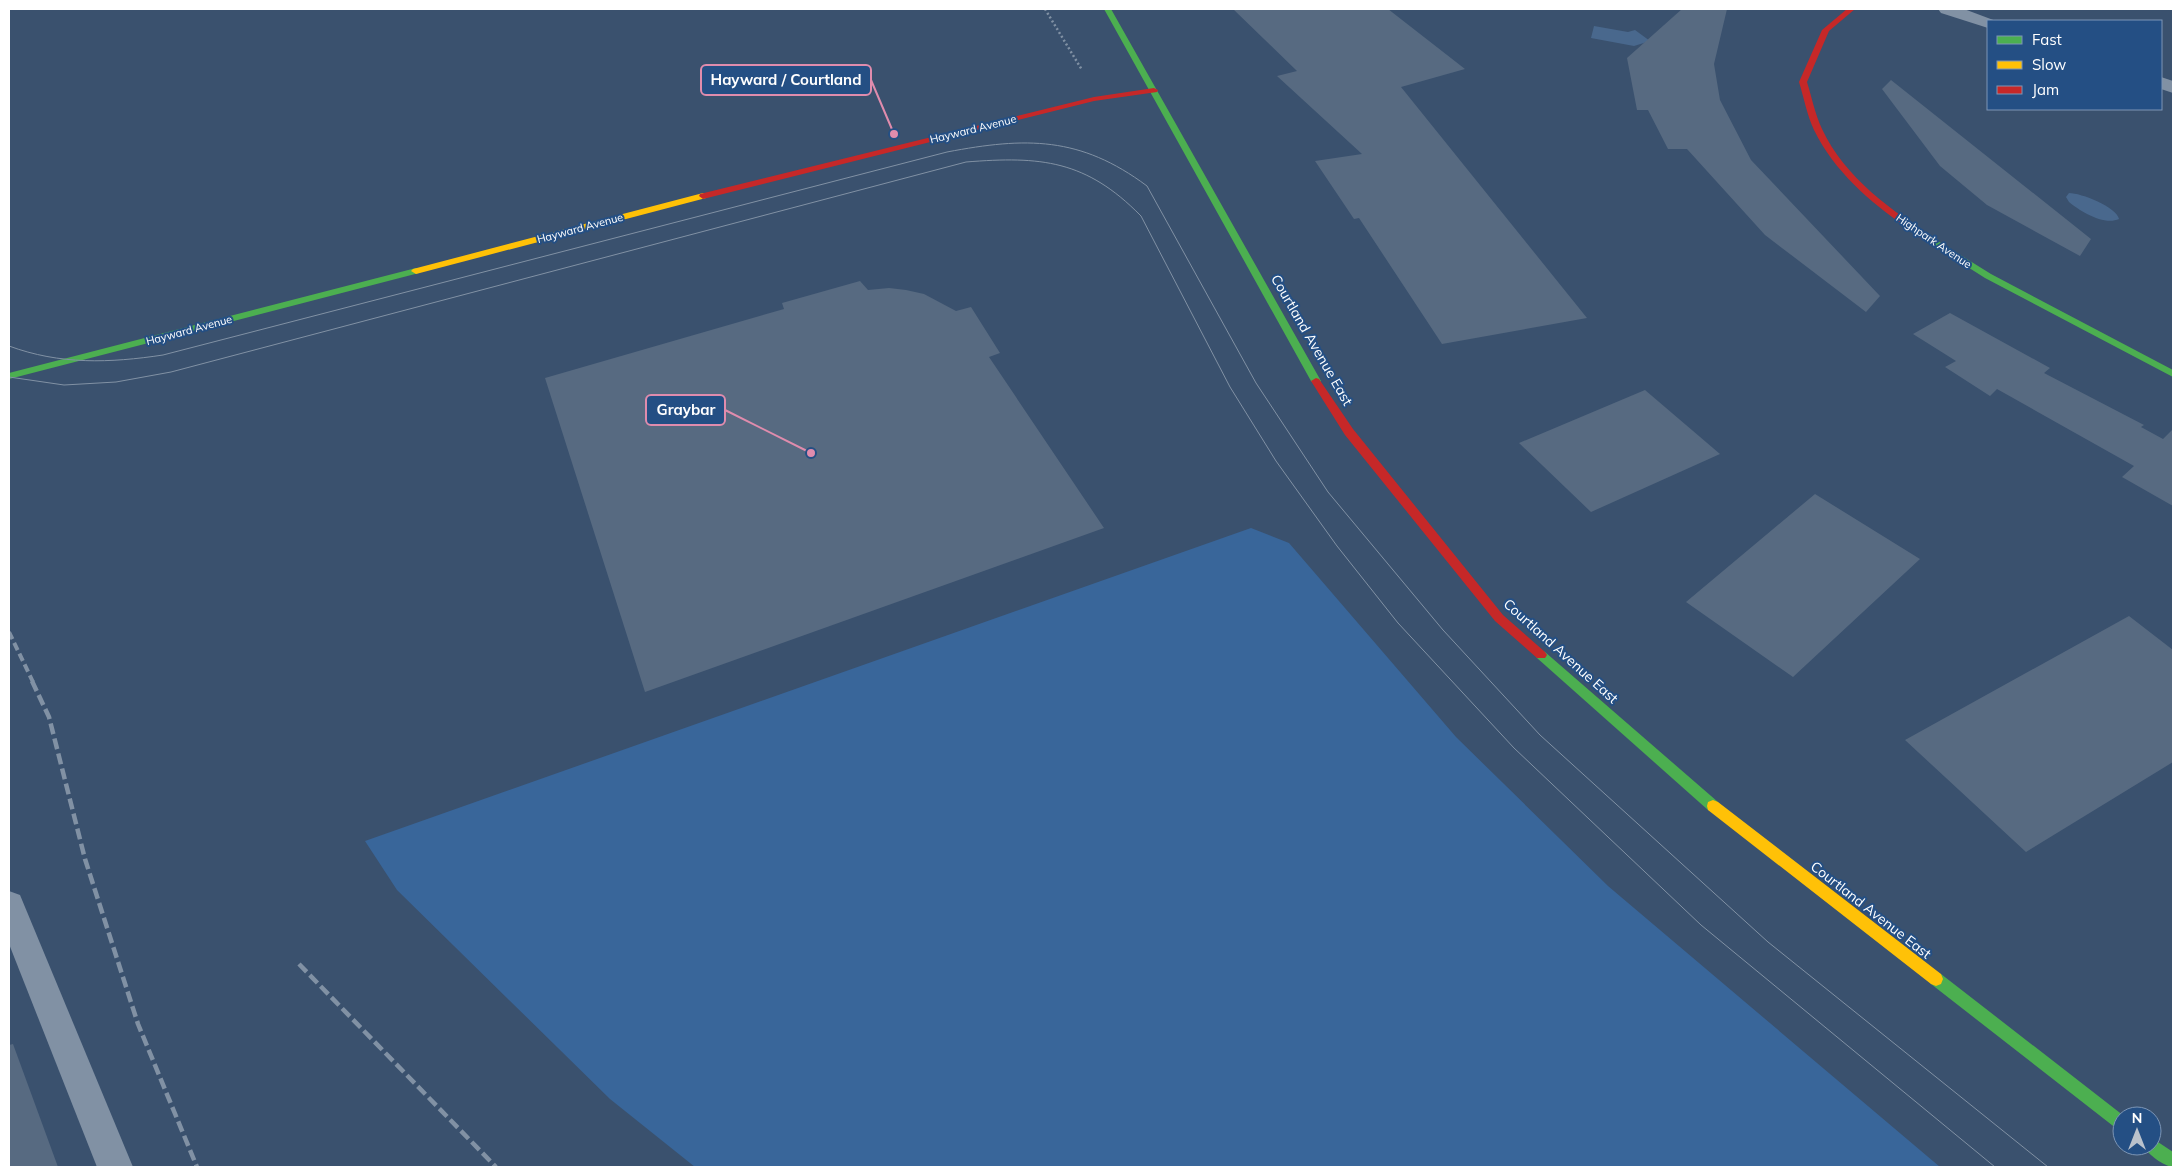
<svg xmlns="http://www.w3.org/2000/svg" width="2182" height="1176" font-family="Mulish,sans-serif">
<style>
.green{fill:#39669a}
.water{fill:#49688d}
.building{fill:#576a81}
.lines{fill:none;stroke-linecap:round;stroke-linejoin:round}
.path{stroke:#8191a4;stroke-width:2.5;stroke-dasharray:2 2.5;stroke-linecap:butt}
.lane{fill:#8191a4;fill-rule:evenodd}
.street{fill:#8191a4;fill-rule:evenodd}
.fast{fill:#4caf50;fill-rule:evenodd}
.slow{fill:#ffc107;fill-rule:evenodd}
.jam{fill:#c62828;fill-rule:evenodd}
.tram{stroke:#8191a4;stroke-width:1}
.rail-far1{stroke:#8191a4;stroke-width:4;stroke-dasharray:8 4;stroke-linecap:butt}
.rail{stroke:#8191a4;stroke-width:4.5;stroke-dasharray:11 4.5;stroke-linecap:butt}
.labels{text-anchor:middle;stroke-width:4;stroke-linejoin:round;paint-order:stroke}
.far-street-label{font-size:11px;fill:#fff;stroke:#244f84}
.street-label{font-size:14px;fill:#fff;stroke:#244f84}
.leader{fill:none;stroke:#e08cad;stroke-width:2}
.callout-dot{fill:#e08cad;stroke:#244f84;stroke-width:2}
.callout{fill:#244f84;stroke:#e08cad;stroke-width:2}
.callout-label{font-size:15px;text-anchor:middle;font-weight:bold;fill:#fff}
</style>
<rect width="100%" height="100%" fill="#3a516e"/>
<path class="green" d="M1251,528L1289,543L1456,737L1608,886L1940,1167H695L610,1099L397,890L365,841Z"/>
<path class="water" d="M1594,26L1628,32L1635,30L1650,41L1634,46L1591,38Z
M2069,193C2081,193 2117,207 2119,219C2104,226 2080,211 2069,202L2066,197Z"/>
<path class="building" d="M1233,9H1388L1465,69L1401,87L1587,318L1442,344L1359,218L1354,219L1315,161L1362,154L1277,76L1297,71Z
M1682,9H1727L1714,64L1720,100L1751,160L1880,296L1866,312L1765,235L1687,149H1668L1648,110H1637L1627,58Z
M1891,80L2091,239L2080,256L1987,205L1940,166L1882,89Z
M860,281L868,290L889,288L906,290L924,294L956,311L971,307L1000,353L989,357L1104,528L645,692L545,378L784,309L782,303Z
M1950,313L2050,368L2044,373L2144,425L2141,427L2163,439L2173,429V506L2122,477L2134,466L1997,389L1990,396L1945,367L1956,361L1913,334Z
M1645,390L1720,454L1591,512L1519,443Z
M1815,494L1920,559L1793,677L1686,602Z
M2129,616L2173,650V762L2026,852L1905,740Z
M13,1044L58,1167H9V1045Z"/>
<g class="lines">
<path class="path" d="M1045,9L1082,70"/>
<path class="lane" d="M9,891L20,895L133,1167H97L9,944Z"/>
<path class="street" d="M1938,9H1964L1996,21H1988V28L1941,13Z
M2161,77L2173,81V93L2161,89Z"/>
<path class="fast" d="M1104,9H1111L1321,381L1319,383H1313L1311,381Z
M1933,238L1991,274L2173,370V377L1985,278L1930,243V239Z
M416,268L421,271L419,273L9,379V373Z
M1541,650L1545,652L1718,802L1719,806L1718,810L1713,812L1708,810L1537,658L1535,655L1537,652Z
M1936,972L1941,974L2124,1116H2122V1131L2117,1129L1931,984L1929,979L1931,974Z
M2152,1138L2173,1152V1167C2164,1166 2148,1155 2144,1146H2152Z"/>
<path class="slow" d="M703,193L706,194V198L416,274L411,271L413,269Z
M1713,800L1718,802L1941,974L1943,979L1941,984L1936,986L1931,984L1708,810L1707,806L1708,802Z"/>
<path class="jam" d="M1847,9H1855L1829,31L1807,82C1812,98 1815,114 1822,129C1845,178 1892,211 1936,239V243C1926,245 1914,233 1906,227C1870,202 1834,171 1814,130C1807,115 1804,98 1799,82L1822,30Z
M1154,88L1158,90L1157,92L1094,101L703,199L699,196L700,194L1094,97Z
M1316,378L1319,379L1353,429L1503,615L1545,652L1547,655L1545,658H1537L1495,621L1345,435L1311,381Z"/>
<path class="tram" d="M9,346C60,365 110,363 163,355L947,152C1026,137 1080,136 1147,186L1256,383L1328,492L1443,630L1540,735L1768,942L2048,1167
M9,377L64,385L116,382L171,372L966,162C1041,156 1086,160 1141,216L1230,387L1276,461L1337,546L1398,623L1514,748L1701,925L1995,1167"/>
<path class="rail-far1" d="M9,632L33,682"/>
<path class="rail" d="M32,681L49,717L85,859L138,1024L197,1167
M299,964L496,1167"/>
</g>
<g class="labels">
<g class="far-street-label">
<text transform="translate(973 129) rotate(-14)" y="4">Hayward Avenue</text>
<text transform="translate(580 228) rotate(-15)" y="4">Hayward Avenue</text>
<text transform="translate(1934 241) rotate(34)" y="4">Highpark Avenue</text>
<text transform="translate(189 330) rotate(-15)" y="4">Hayward Avenue</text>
</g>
<g class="street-label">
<text transform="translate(1312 340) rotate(60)" y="5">Courtland Avenue East</text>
<text transform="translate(1561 651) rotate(42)" y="5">Courtland Avenue East</text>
<text transform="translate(1871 910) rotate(38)" y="5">Courtland Avenue East</text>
</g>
</g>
<path class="leader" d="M894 134L871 80M811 453L725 410"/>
<g class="callout-dot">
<circle cx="894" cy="134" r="5"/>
<circle cx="811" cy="453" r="5"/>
</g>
<g class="callout">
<rect x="701" y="65" width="170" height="30" rx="5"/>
<rect x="646" y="395" width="79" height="30" rx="5"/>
</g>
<g class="callout-label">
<text x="786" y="85">Hayward / Courtland</text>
<text x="686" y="415">Graybar</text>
</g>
<rect width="2182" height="1176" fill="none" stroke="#ffffff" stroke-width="20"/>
<rect x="1987" y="20" width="175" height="90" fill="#244f84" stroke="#7c95b5"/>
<rect x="1997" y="36" width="25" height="8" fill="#4caf50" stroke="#7c95b5"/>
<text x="2032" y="45" font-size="15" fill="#ffffff">Fast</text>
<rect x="1997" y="61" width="25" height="8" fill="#ffc107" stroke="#7c95b5"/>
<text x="2032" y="70" font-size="15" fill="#ffffff">Slow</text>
<rect x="1997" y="86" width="25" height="8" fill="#c62828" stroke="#7c95b5"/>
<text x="2032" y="95" font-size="15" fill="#ffffff">Jam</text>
<g transform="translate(2137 1131)"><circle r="24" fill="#244f84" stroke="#7c95b5"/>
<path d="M0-4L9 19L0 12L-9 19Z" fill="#bac2cc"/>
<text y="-8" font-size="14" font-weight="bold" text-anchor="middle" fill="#ffffff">N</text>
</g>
</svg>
